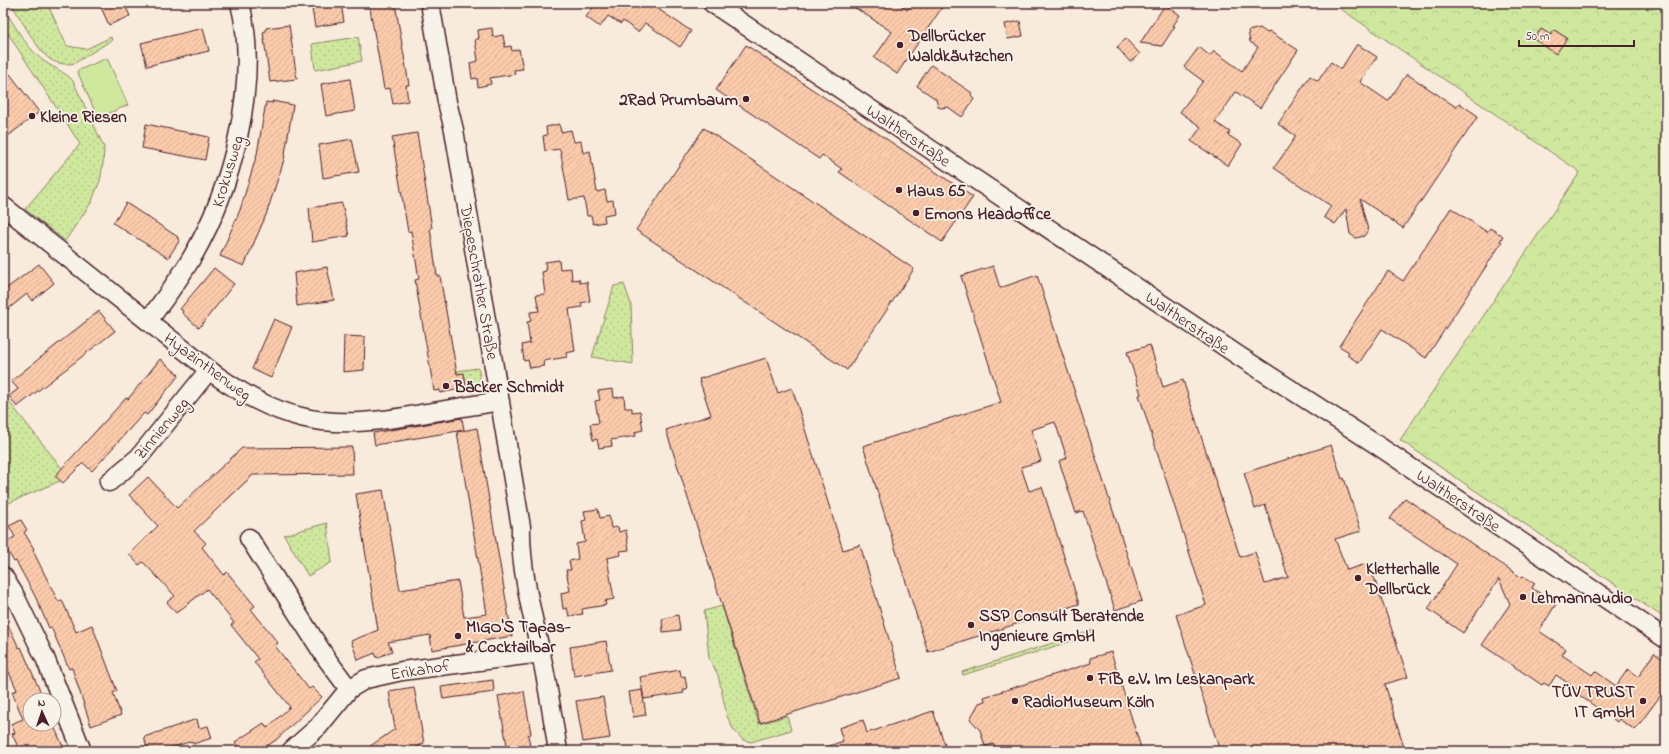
<svg xmlns="http://www.w3.org/2000/svg" width="1669" height="754" font-family="'Indie Flower',sans-serif">
<style>
.green{fill:url(#green-dots);stroke:#8c8464}
.forest{fill:url(#forest-crowns);stroke:#8c8464}
.pitch{fill:#cfe89e;stroke:#8c8464}
.building{fill:url(#building-hatch);stroke:#4a1f2b}
.lines{fill:none;stroke-linecap:round;stroke-linejoin:round}
.minor-casing{stroke:#4a1f2b;stroke-width:21}
.minor{stroke:#f7f3e8;stroke-width:18}
.poi-dot{fill:#4a1f2b;stroke:#f7f3e8;stroke-width:1.5}
.labels{text-anchor:middle;stroke-width:3.5;stroke-linejoin:round;paint-order:stroke}
.poi-label{font-size:17px;font-weight:bold;fill:#4a1f2b;stroke:#f7f3e8;text-anchor:start}
.street-label{font-size:17px;fill:#4a1f2b;stroke:#f7f3e8}
</style>
<defs>
<pattern id="green-dots" width="8" height="8" patternUnits="userSpaceOnUse"><rect width="8" height="8" fill="#cfe89e"/><path d="M2 2h.1M6 6h.1" fill="none" stroke="#b3c788" stroke-width="1.8" stroke-linecap="round"/></pattern>
<pattern id="forest-crowns" width="20" height="18" patternUnits="userSpaceOnUse"><rect width="20" height="18" fill="#cfe89e"/><path d="M2 6a3 3 0 1 1 6 0M12 15a3 3 0 1 1 6 0" fill="none" stroke="#b3c788"/></pattern>
<pattern id="building-hatch" width="6" height="6" patternUnits="userSpaceOnUse"><rect width="6" height="6" fill="#fbcbab"/><path d="M-1 1l2-2M0 6l6-6M5 7l2-2" fill="none" stroke="#d9ae93"/></pattern>
</defs>
<rect width="100%" height="100%" fill="#f8ebdc"/>
<filter id="ink" filterUnits="userSpaceOnUse"><feTurbulence type="fractalNoise" baseFrequency=".025" numOctaves="2"/><feDisplacementMap in="SourceGraphic" scale="8" xChannelSelector="R" yChannelSelector="G"/><feConvolveMatrix kernelMatrix="1 2 1 2 8 2 1 2 1" color-interpolation-filters="sRGB"/></filter>
<g filter="url(#ink)">
<path class="green" d="M11,3H47L67,46L86,49L111,37L112,40L75,63C67,65 58,64 51,60C39,53 19,16 11,3Z
M3,7C14,24 24,44 40,58C50,67 65,71 73,81L104,147L103,164L100,181L91,203L65,241L25,209L80,144L3,26Z
M358,37L362,61L315,70L312,44Z
M624,284L631,304L633,364L592,357L614,286Z
M478,368C481,378 482,387 472,393L471,388L467,389L464,374L457,375V371Z
M3,394L69,477L4,505L3,503Z
M327,523L332,562L308,576L284,535Z
M722,606L759,724L787,716L791,730L751,742L743,740L733,729L727,716L718,675L709,658L704,611Z
M1093,630L1094,634L963,675L962,672Z"/>
<path class="forest" d="M1332,3H1666V619L1400,440L1580,172Z"/>
<path class="pitch" d="M107,58L128,105L98,118L77,71Z"/>
<path class="building" d="M99,3H124L130,16L109,25Z
M311,3H341L344,22L315,27Z
M369,3H395L409,85H406L408,101L393,104L390,88L384,89Z
M589,3H649L691,31L680,47L645,23L638,32L623,21L621,24L608,16L600,27L586,17L594,6Z
M848,3H898L907,10L912,3H945L897,74L874,58L892,32Z
M1165,5L1180,15L1173,26H1175L1162,46L1140,43Z
M1020,21L1023,36L1008,39L1005,24Z
M289,25L297,79L270,82L263,32L266,31V28Z
M203,28L209,51L147,66L141,43Z
M492,28L493,37L503,35L505,47L511,46L512,51L519,49L523,69L514,70L515,74L490,78L491,84L478,87L477,78L472,79L470,63L478,61L475,39H479L478,30Z
M1260,28L1267,33L1269,31L1298,50L1260,108L1236,92L1215,122L1230,132L1228,135L1242,144L1228,166L1191,141L1201,127L1180,112L1203,81L1184,67L1199,47L1210,56L1214,51L1242,71L1258,47L1250,42L1248,31Z
M1541,29L1551,35L1554,30L1567,38L1556,54L1534,39Z
M1126,39L1140,54L1130,62L1117,47Z
M1357,44L1377,57L1360,82L1388,101L1407,74L1456,107L1459,103L1478,116L1403,228L1360,199L1368,230L1364,236L1356,238L1350,234L1346,209L1335,224L1324,217L1331,206L1274,168L1296,136L1278,124L1310,76L1318,81L1331,62L1341,69Z
M746,45L973,197L942,242L839,172L842,169L822,155L819,159L716,90Z
M931,65L972,93L971,96L974,99L962,117L948,107L942,108L938,107L936,99L917,86Z
M10,74L39,112L3,140V79Z
M350,79L355,111L326,116L321,84Z
M272,101L293,105L284,160L266,215L244,266L220,256L240,210L257,154L266,102L273,103Z
M146,124L209,137L205,160L142,148Z
M559,124L561,132L571,130L574,142L581,141L583,153L590,151L597,192L605,190L607,201L613,200L615,213L604,215L605,222L593,224L591,216H587L584,198L569,200L560,149L545,151L543,136L547,135L546,127Z
M704,128L914,269L847,370L636,230Z
M417,133L432,228H430L437,276H440L457,374L464,373L466,388L440,393V390L434,391L415,280L419,279L411,231L408,232L392,137Z
M352,139L359,172L323,178L319,145Z
M126,203L178,237L177,238L180,240L168,258L113,223Z
M342,203L349,236L312,242L309,208Z
M1451,208L1487,232L1490,228L1503,236L1500,241L1502,242L1426,358L1382,329L1359,363L1347,355L1349,352L1339,346L1388,271L1403,281Z
M559,260L560,269L571,268L572,280L579,279L580,283L587,282L590,301L581,303L582,307L569,309L575,351L566,353L567,357L543,361L544,366L530,368L528,360L524,361L522,345L530,343L527,322L531,321L530,312L539,311L536,295L545,294L542,272L546,271L545,262Z
M39,264L54,283L32,301L27,294L3,313V291Z
M993,266L1000,288L1037,275L1142,601L1115,610L1083,511L1076,513L1059,461L1067,458L1055,422L1031,430L1041,461L1021,467L1029,491L1042,487L1079,604L928,652L863,446L1001,402L961,276Z
M327,267L334,300L297,306L294,273Z
M214,268L234,284L199,328L182,313L183,311L180,309Z
M99,311L115,331L17,407L9,396L18,389L11,381Z
M274,319L292,327L271,378L252,369Z
M344,336L365,337L364,370L343,372Z
M1150,345L1163,387L1183,380L1240,557L1255,552L1265,584L1288,577L1265,505L1255,509L1244,473L1331,445L1342,479L1344,478L1361,531L1335,539L1347,570L1369,563L1408,677L1385,684L1405,751H1220L1176,615L1206,605L1139,395L1141,394L1127,352Z
M766,358L778,393L792,388L843,550L860,545L901,678L760,723L666,430L711,415L699,379Z
M160,359L179,375L147,415L144,413L92,471L83,463L63,483L55,476L126,398L128,399Z
M613,389L614,398L624,396L625,408H632V412L640,411L643,430L635,432L636,436L611,440L612,446L599,448L597,439L593,440L590,424L599,423L595,401L600,400L598,391Z
M462,418L464,430L375,445L373,433Z
M477,428L512,636L432,650L430,635L388,642L392,651L377,658L375,653L358,660L351,641L378,630L356,494L383,490L400,590L458,581L464,617L487,614L457,432Z
M352,447L353,474L253,475L194,531L206,543L202,547L224,575L227,572L255,606L251,609L278,643L275,646L309,689L312,687L322,697L276,740L259,751H240L235,742L264,723L267,728L290,707L254,662L258,659L231,625L234,623L207,589L176,613L167,602L175,596L143,562L139,565L129,554L158,526L129,495L148,477L177,508L242,448Z
M1405,498L1522,578L1523,576L1535,583L1532,588L1556,604L1539,631L1566,649L1562,655L1592,675L1595,671L1616,686L1628,669L1638,677L1654,653L1666,661V688L1635,730L1619,719L1617,722L1579,695L1581,692L1556,675L1549,686L1544,683L1542,685L1482,645L1510,604L1499,579L1463,633L1428,609L1457,564L1390,519Z
M598,509L600,518L609,516L611,528L618,527L619,532L626,530L629,550L620,551L621,555L607,558L614,599L605,601L606,605L582,609L583,614L569,616L567,608L563,609L561,593L570,591L566,570H571L569,561L578,559L576,544L585,542L582,521L586,520L584,511Z
M21,520L27,530L24,532L34,549L33,550L36,557L58,601L62,600L76,632L92,625L117,691L113,693L121,715L91,726L72,668L69,669L51,627L49,628L35,596L16,561L14,562L3,543L15,537L9,526Z
M3,614L19,648L21,647L44,700H30V724H53L65,751H20L12,734L15,733L11,724L23,719L12,692L17,690L3,659Z
M678,615L680,630L663,632L662,619Z
M606,641L611,670L574,676L570,647Z
M1111,652L1142,751H996L994,744L985,746L980,730L970,719L979,703L985,701L984,697L1091,663L1090,658Z
M680,670L681,677L685,676L687,689H683L684,693L644,699L640,677Z
M493,680L494,692L443,699L441,687Z
M414,687L424,743L411,751H363L395,729L389,691Z
M642,690L646,715L633,717L629,692Z
M524,691L531,734L528,735L531,751H508L498,696Z
M603,697L610,738L583,742L576,701Z
M933,711L947,751H821V749L843,741L839,728L863,720L867,733Z
M197,719L199,728L208,726L212,738L193,744L192,741L161,751H148L144,737Z"/>
<g class="lines">
<defs>
<path id="minor" d="M430,3L447,102L454,130L521,527C520,568 532,613 541,654C548,686 553,719 558,751
M712,3L1239,356L1377,445L1666,639
M3,206L217,376C243,394 269,409 301,417C340,427 382,421 421,414C448,410 474,405 500,401
M148,321C163,301 178,281 191,259C232,190 260,82 240,3
M109,482L139,457L209,370
M249,538L326,658L349,689
M3,576L14,594L45,658L82,751
M291,751L318,727L349,689L366,679L402,671L541,653"/>
</defs>
<use href="#minor" class="minor-casing"/>
<use href="#minor" class="minor"/>
</g>
</g>
<g class="poi-dot">
<circle cx="900" cy="45" r="4"/>
<circle cx="746" cy="99" r="4"/>
<circle cx="32" cy="116" r="4"/>
<circle cx="899" cy="190" r="4"/>
<circle cx="916" cy="213" r="4"/>
<circle cx="446" cy="386" r="4"/>
<circle cx="1358" cy="578" r="4"/>
<circle cx="1523" cy="597" r="4"/>
<circle cx="971" cy="625" r="4"/>
<circle cx="458" cy="636" r="4"/>
<circle cx="1090" cy="678" r="4"/>
<circle cx="1015" cy="701" r="4"/>
<circle cx="1643" cy="701" r="4"/>
</g>
<g class="labels">
<g class="poi-label">
<text x="908" y="41">Dellbrücker<tspan x="908" dy="20">Waldkäutzchen</tspan></text>
<text x="738" y="105" text-anchor="end">2Rad Prumbaum</text>
<text x="40" y="122">Kleine Riesen</text>
<text x="907" y="196">Haus 65</text>
<text x="924" y="219">Emons Headoffice</text>
<text x="454" y="392">Bäcker Schmidt</text>
<text x="1366" y="574">Kletterhalle<tspan x="1366" dy="20">Dellbrück</tspan></text>
<text x="1531" y="603">Lehmannaudio</text>
<text x="979" y="621">SSP Consult Beratende<tspan x="979" dy="20">Ingenieure GmbH</tspan></text>
<text x="466" y="632">MIGO'S Tapas-<tspan x="466" dy="20">&amp; Cocktailbar</tspan></text>
<text x="1098" y="684">FiB e.V. Im Leskanpark</text>
<text x="1635" y="697" text-anchor="end">TÜV TRUST<tspan x="1635" dy="20">IT GmbH</tspan></text>
<text x="1023" y="707">RadioMuseum Köln</text>
</g>
<g class="street-label">
<text transform="translate(909 135) rotate(34)" y="6">Waltherstraße</text>
<text transform="translate(227 171) rotate(-73)" y="6">Krokusweg</text>
<text transform="translate(480 282) rotate(80)" y="6">Diepeschrather Straße</text>
<text transform="translate(1188 322) rotate(34)" y="6">Waltherstraße</text>
<text transform="translate(208 366) rotate(36)" y="6">Hyazinthenweg</text>
<text transform="translate(161 428) rotate(-50)" y="6">Zinnienweg</text>
<text transform="translate(1459 500) rotate(34)" y="6">Waltherstraße</text>
<text transform="translate(420 669) rotate(-9)" y="6">Erikahof</text>
</g>
</g>
<rect width="1669" height="754" fill="none" stroke="#f7f3e8" stroke-width="16"/>
<rect x="8" y="8" width="1653" height="738" fill="none" stroke="#4a1f2b" stroke-width="1.5" filter="url(#ink)"/>
<g transform="translate(42 712) rotate(357)"><circle r="19" fill="#f7f3e8" stroke="#b29e9c"/>
<path d="M0-3L7 15L0 10L-7 15Z" fill="#4a1f2b"/>
<text y="-6" font-size="11" font-weight="bold" text-anchor="middle" fill="#4a1f2b">N</text>
</g>
<path d="M1519 40v6h115v-6" fill="none" stroke="#4a1f2b" stroke-width="2"/>
<text x="1525" y="40" font-size="12" fill="#4a1f2b" stroke="#f7f3e8" stroke-width="3" paint-order="stroke">50 m</text>
</svg>
